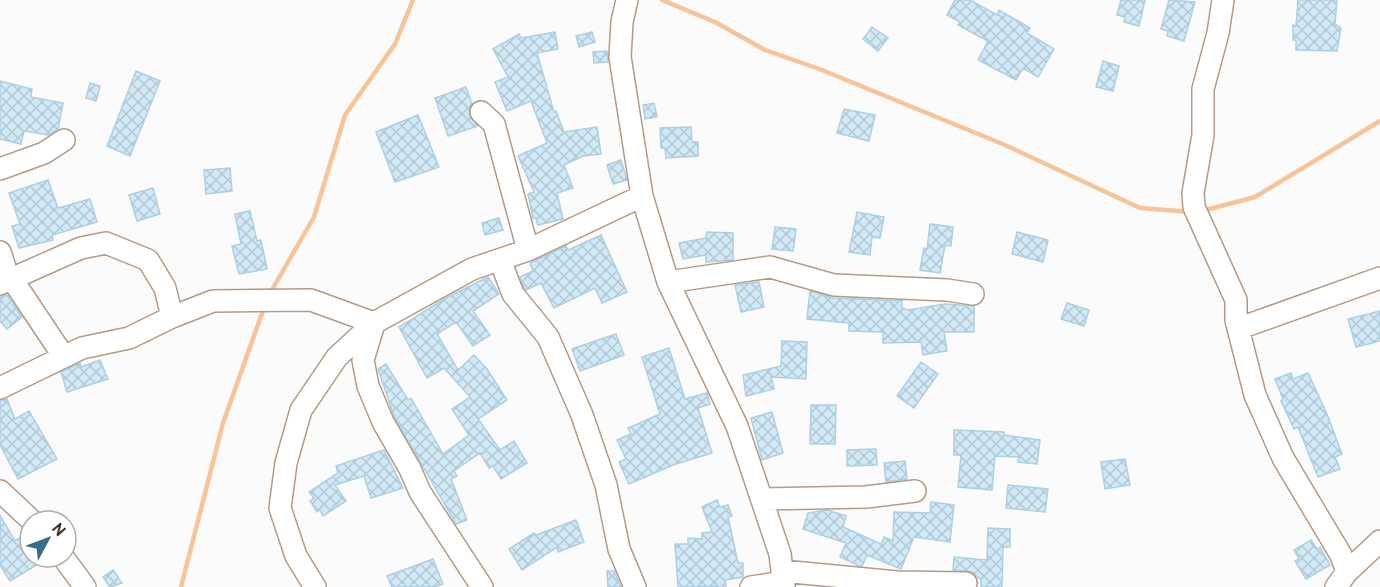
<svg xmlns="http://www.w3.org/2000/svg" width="1380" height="587" font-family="Overpass,sans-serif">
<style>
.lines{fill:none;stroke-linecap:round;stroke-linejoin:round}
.stream{stroke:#f7c499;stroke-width:4.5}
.building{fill:url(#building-cross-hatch);stroke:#accfe4;stroke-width:1.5}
.minor-casing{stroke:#b69a82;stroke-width:24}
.minor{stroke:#fff;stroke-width:21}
</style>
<defs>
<pattern id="building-cross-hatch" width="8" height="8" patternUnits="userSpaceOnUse" patternTransform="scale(1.5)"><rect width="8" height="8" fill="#d0e9f7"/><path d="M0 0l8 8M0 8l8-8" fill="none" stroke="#b4c8d4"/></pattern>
</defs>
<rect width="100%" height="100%" fill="#fbfbfb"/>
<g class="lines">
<path class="stream" d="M662,0L715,22L765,50L822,70L1005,145L1140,208L1191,212
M1202,211L1255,197L1380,121
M269,295L314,217L345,115L395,44L413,0
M181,587L223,423L265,305"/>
</g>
<path class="building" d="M955,0H970L997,15L999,10L1030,28L1027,33L1054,49L1038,77L1023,68L1016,80L978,60L988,41L958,25L960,22L947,15Z
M1121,0H1145L1139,26L1124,22L1125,17L1117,15Z
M1169,0L1195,2L1184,41L1167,36L1168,31L1161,29Z
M1298,0H1337L1335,24L1341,28L1337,51L1296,50V40H1293V25L1296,26Z
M872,27L888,38L878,51L863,39Z
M555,32L558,49L537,53L554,112L556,111L564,132L597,127L601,154L583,156L564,165L573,188L557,193L563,219L538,225L536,218H533L528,194L534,192L518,156L547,143L531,101L507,111L495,82L508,77L493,49L519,34L521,38Z
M592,32L595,42L579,47L576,36Z
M607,51L608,62L594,63L593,52Z
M1103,61L1119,66L1113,91L1096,87Z
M136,71L160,81L130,156L107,146Z
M0,81L32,89L31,97L63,103L58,129L48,135L24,131L21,144L0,139Z
M90,83L100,86L96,101L86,98Z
M466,87L472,104L469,115L478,126L448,136L435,98Z
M654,103L657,117L645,119L643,105Z
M844,109L875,115L869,141L837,133Z
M418,115L439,167L395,182L376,132Z
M691,127L692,142H698V156L666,158L665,148H661L660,128Z
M621,160L627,180L613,184L607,165Z
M230,168L232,191L206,194L204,170Z
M48,180L58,208L90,199L97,222L52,235L53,240L19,248L12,226L20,224L9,193Z
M153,188L160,214L137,221L129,195Z
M250,211L257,241L261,240L267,269L239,274L232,246L241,244L235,214Z
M857,212L884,217L880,238L872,237L870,255L849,252Z
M499,218L503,230L485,235L482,223Z
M930,224L953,227L951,246L945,245L940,273L920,270L924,248L927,249Z
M775,227L796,229L793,251L772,249Z
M707,232L733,233V260L706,262V255L683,259L679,243L706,238Z
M1017,232L1048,240L1043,262L1012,254Z
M601,235L627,292L602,303L595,288L554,308L541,283L526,290L524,288L520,277L533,271L530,263L566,246L568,250Z
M488,277L499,294L473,311L490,335L473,346L456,322L437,334L458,370L474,355L487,369L507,400L478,419L500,450L514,441L527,463L501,479L493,466L489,468L480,453L454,471L457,476L451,479L467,520L456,524L394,416L378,369L386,364L408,400L411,398L443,454L469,435L452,409L470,397L444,368L427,378L399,327L446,298Z
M759,282L764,307L741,312L735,285Z
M810,291L833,298L902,301V308L908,310L945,304L974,306V332H944L947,351L923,355L921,342L883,343V332L849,331V323L807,319Z
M7,295L22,317L7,329L0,321V297Z
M1067,303L1089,310L1084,326L1061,319Z
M1380,311V341L1356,347L1348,319Z
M616,334L624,355L580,371L572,349Z
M782,341L807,342L806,379L771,377L774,389L746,396L743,375L781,366Z
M669,348L685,399L707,393L710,404L698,408L712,453L673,465L629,484L619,462L626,459L617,440L631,434L628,428L660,414L642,357Z
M100,360L108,379L67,392L61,372L80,363L81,367Z
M921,362L938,374L914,408L897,396Z
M1291,373L1293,379L1308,373L1327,414L1342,454L1335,457L1340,469L1318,477L1298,427L1294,429L1281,401L1283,399L1275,379Z
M7,399L15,419L29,411L57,459L18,479L0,445V401Z
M811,405H836L835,444H810Z
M772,412L783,453L762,460L751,418Z
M954,430L1004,432V435L1040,440L1037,464L1018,462L1019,457L995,456L992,490L958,487L961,455H954Z
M876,449L877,465L847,466V450Z
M384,450L403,488L371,498L364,476L335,485L346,501L323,516L320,510L317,512L310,501L314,498L309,492L338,473L336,466Z
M1125,459L1130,485L1105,489L1101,462Z
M905,461L907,479L886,482L884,463Z
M1008,485L1048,489L1045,512L1006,508Z
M717,500L720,507L728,505L732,516L728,517L738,563H743V577L725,580L726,586L678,587L675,544H688V538L702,539V533L712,532L702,507Z
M931,502L954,505L950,542L914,537L901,569L867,555L862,566H859L840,557L846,543L803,529L808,513L828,510L846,516L843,527L881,544L884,537L893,541L894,512L930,513Z
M0,515L15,541L26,534L30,540V557H50L10,581L0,565Z
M576,520L584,542L558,552L557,547L522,570L509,549L534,533L536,535Z
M988,528L1010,529V547H1003L1002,587H981V580L972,572L953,570L954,557L987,560Z
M1311,540L1317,549L1320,547L1330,565L1306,579L1295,561L1299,559L1294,550Z
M433,559L443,584L435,587H392L387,576Z
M113,570L122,583L110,587L103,577Z
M607,571H614L621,587H608Z"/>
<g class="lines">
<defs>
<path id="minor" d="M627,0L622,22L620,57L642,196L668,282L737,426L780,554L784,587
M1223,0L1218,33L1203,89V135L1193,193L1194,207L1236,300V320L1255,395L1283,458L1341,555L1347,572
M481,112L494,124L528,250
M0,169L44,153L64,140
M0,252L9,280
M500,260L513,294L548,337L582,415L606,485L619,549L635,587
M12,279L64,357
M668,282L770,267L834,285L947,290L973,294
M0,284L81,248L106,243L148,260L165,288L172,317
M374,324L363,360L368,386L383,422L410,469L420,492L482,587
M1240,328L1380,278
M0,388L82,348L129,338L172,317L213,301L311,300L374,323L472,269L528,250L642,196
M0,491L32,521
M763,499L866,497L915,491
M63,557L85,587
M782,571L897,582L966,583
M315,587L296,556L280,508L286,463L301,410L337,357L374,323
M751,587L784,582
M1336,587L1347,572L1380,541"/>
</defs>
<use href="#minor" class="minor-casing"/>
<use href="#minor" class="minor"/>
</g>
<g transform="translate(48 539) rotate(49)"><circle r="28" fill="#ffffff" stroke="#b2adaa" stroke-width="1.5"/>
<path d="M0-4.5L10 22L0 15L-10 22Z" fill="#386d89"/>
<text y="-9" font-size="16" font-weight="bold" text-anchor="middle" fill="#3f332a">N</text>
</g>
</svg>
